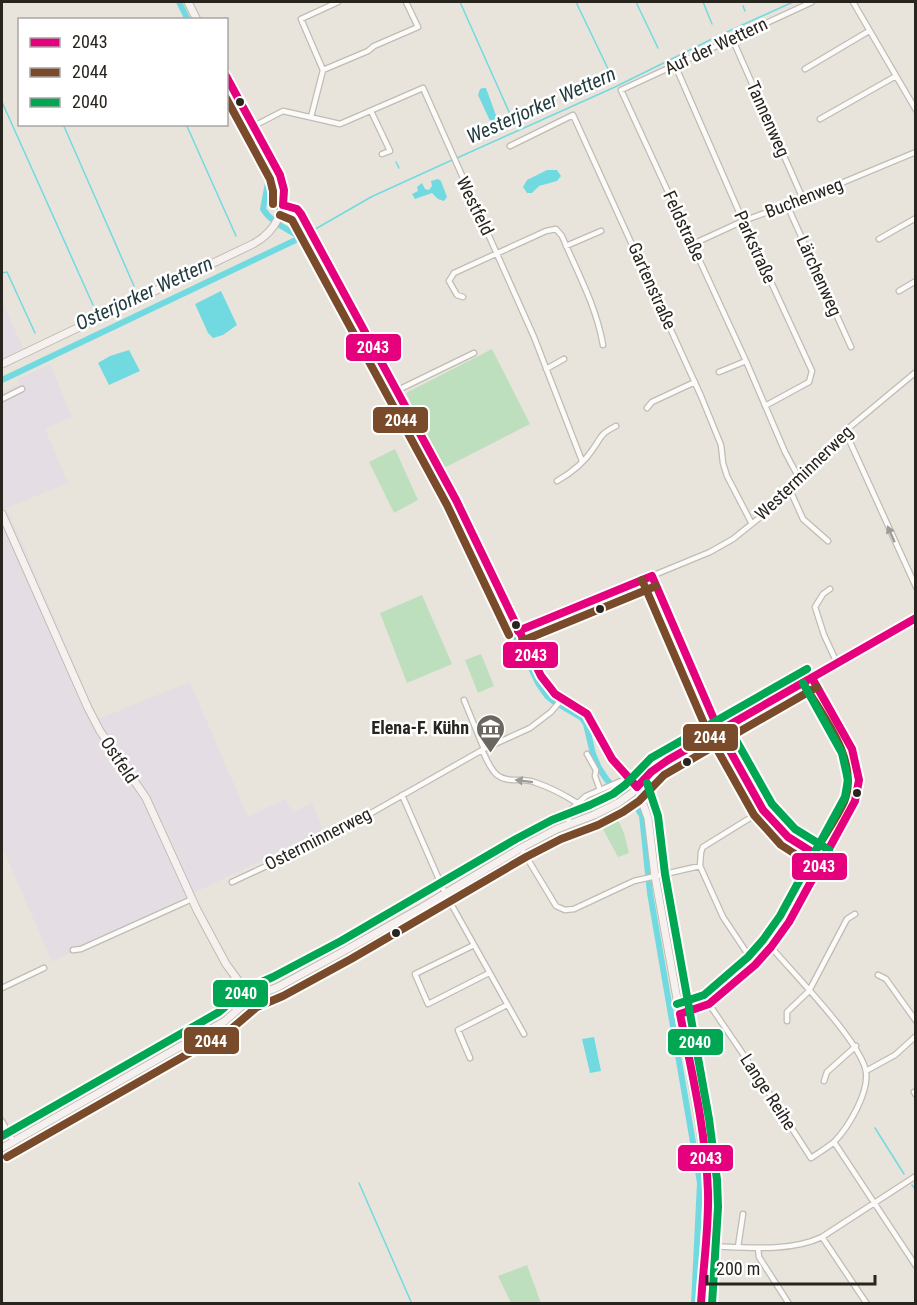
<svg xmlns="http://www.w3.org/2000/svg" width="917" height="1305" font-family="'Roboto Condensed',sans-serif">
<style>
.commercial{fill:#e5dde4}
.green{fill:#bedfbd}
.water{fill:#71dae1}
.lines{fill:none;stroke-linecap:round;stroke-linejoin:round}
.stream{stroke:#71dae1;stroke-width:1.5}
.canal{stroke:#71dae1;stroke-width:6}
.street-casing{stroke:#bfbcb4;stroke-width:7}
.secondary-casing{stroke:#bfbcb4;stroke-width:9}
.street{stroke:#fcfbfa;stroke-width:4.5}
.secondary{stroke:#f6f1ef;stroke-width:7}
.bus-1-casing{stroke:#fff;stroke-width:12}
.bus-2-casing{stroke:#fff;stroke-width:12}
.bus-3-casing{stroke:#fff;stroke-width:12}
.bus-1{stroke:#e5007d;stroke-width:8}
.bus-2{stroke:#7a4b2a;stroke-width:8}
.bus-3{stroke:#00a651;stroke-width:8}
.oneway{fill:#9d9a97}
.bus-dot{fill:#28241e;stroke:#fff;stroke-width:2}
.labels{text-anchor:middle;stroke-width:5;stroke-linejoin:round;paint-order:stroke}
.street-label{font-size:18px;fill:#28241e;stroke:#fff}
.poi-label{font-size:18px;font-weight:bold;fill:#28241e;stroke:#fff;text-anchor:end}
.water-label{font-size:20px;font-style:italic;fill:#223b3e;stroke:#fff}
.line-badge{stroke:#fff;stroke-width:2}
.badge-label{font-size:16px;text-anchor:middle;font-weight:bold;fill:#fff}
</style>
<rect width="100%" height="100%" fill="#e8e4db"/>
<path class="commercial" d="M2,301L23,348L2,360Z
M50,364L72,417L45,429L68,483L7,508L98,719L190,682L248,817L285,799L293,812L312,803L323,830L52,962L2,847V392L19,384L17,380Z"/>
<path class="green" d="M492,349L530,424L444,468L406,393Z
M395,449L418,500L394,513L369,462Z
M422,595L452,664L407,683L380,613Z
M481,654L494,686L478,693L465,660Z
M614,811L624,833L629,853L618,857L598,820Z
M527,1265L541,1303H511L498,1276Z"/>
<path class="water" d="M483,88H486L498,121L496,123H491L478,95L480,89Z
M547,170H557L561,176L557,181L539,186L532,193H527L523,187L527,180Z
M438,179L441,181L447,197L444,201L438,199L432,193L415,199L412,194L418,191L417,187L422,183L425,189L429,190L432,186L431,181Z
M221,291L237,325L223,335L213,338L208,333L195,304Z
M129,350L140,371L109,385L98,363L110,356Z
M594,1037L601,1071L590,1073L582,1039Z"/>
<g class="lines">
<path class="stream" d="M460,2L514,123
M576,2L610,73
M636,2L658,48
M703,2L712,24
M743,6L745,11
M2,102L93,305
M63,124L134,286
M186,124L236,236
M457,158L615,87L718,36L793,2
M396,162L399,168
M312,231L371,197L452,160
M302,237L308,233
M2,273L7,272L35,333
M875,1128L904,1174
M359,1183L412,1304
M912,1185L916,1190"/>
<path class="canal" d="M179,2L188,20
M226,91L270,172L263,209C273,226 296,231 309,245L521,647L538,683L547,696L553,701L582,718L586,724L593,754L599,768L607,780L638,809L642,816L650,893L700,1183L694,1304
M2,380L302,237"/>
<defs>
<path id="street" d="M853,2L916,110
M732,38L803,199
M675,65L743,221L812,371L809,382L765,406
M805,69L869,31
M323,70L368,51L374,46L418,27L406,2
M371,111L390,151L382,154
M311,117L323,70L301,19L338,2
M820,119L896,76
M254,126L283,111L340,124L423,88L534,337L582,461
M510,146L573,115L701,396L721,445L723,463L727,476L752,524
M283,205L297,209L301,214L456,500L541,676L555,694L587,714L612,759L637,787
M787,205L851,347
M879,239L916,218
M693,244L743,221L803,199L916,152
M566,246L601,231
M899,291L916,281
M463,297L457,295L449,281L454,273L546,231L556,229L562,236C577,272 596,305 603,345
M546,369L564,359
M719,372L746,361
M396,391L474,353
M2,399L22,389
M647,408L652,402L695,382
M845,431L916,587
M800,480L785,452L746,361L621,90L812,2
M557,481C571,473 584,463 593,449C603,435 599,435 616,426
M790,490L803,519L828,541
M652,576L719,731L763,810L788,837L823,859
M830,589L823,594L815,607L824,635L837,663
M518,631L710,552L733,539L769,510L790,490L845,431L916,372
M464,700L484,749
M482,750C486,758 490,769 497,775C507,783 522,778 534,782C549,787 563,794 577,803
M587,754L596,770L595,776L600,790
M402,795L445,893L524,1034
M569,824L568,812L586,796L628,778
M521,848L556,906L565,910L574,909L634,881L700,866L723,917L755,965
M700,866L701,852L703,847L763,810
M232,882L329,837L484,749L530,728L551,712L562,699
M474,945L415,974L428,1004L489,973
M73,950L81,949L192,899
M878,975L886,979L916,1021
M2,988L44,968
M709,1004L760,1079L811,1158C818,1153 827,1148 834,1142C848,1128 869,1093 866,1072C862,1043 792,972 771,947
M680,1014L709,1004L755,965L771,947L789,922L855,801L859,780L852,749L812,678
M787,1021V1012L809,991L847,919L855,914
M470,1058L458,1030L507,1005
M866,1071L895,1055L916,1036
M824,1081L827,1072L856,1046
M914,1092L916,1095
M2,1121L13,1141
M834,1142L916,1266
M822,1237L867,1304
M704,1246C741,1247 789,1253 822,1237L916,1176
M738,1247L743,1214
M758,1248L759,1257L789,1304"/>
<path id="secondary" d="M188,2L197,20
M2,364L253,244C277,231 288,207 282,179L226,75
M2,514L88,708L100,731L146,798L197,910L226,964L251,998
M637,787L648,818L655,876L699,1121L707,1181L708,1206L701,1304
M2,1148L225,1021L251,998L278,987L346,950L421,908L521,848L557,829L594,815L618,803L632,793L651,772L668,760L916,618"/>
</defs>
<use href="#street" class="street-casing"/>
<use href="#secondary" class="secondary-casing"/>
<use href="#street" class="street"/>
<use href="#secondary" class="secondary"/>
<defs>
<path id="bus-1" d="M226,76L280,175L284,190L283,205
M283,205L297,209L301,214L456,500L541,676L555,694L587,714L612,759L637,787
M652,576L719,731L763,810L788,837L823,859
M518,631L652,576
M637,787L651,772L668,760L916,618
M680,1014L709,1004L755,965L771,947L789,922L855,801L859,780L852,749L812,678
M680,1014C692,1073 706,1132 708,1192C709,1230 703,1267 701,1304"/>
<path id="bus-2" d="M226,98L270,179L273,191V204
M280,215L292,220L447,505L509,635
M642,580L709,735L754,815L781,845L817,868
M522,641L656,586
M803,683C823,716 860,761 844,802C836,820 823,837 814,854
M7,1157L230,1030L257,1007L283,996L351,959L526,857L561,839L598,825L623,812L639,801L664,775L817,687"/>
<path id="bus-3" d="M728,726L772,804L795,829L829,850
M647,783L658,816L665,874L709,1119L717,1180L718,1207L712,1304
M677,1004L704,995L748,957L763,940L780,916L845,797L848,780L842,753L803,683
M2,1136L219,1012L246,989L273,977L341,941L516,839L552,820L590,805L613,794L625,785L651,758L807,669"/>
</defs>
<use href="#bus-1" class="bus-1-casing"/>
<use href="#bus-2" class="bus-2-casing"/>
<use href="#bus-3" class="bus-3-casing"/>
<use href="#bus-1" class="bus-1"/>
<use href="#bus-2" class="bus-2"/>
<use href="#bus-3" class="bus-3"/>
</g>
<defs><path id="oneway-solid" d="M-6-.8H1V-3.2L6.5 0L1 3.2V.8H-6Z" transform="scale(1.5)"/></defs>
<g class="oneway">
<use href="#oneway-solid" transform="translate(891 534) rotate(-114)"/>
<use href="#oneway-solid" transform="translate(524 781) rotate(-173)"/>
</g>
<defs>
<symbol id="museum-pin" viewBox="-11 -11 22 30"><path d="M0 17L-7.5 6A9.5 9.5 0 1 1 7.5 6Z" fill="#6b6760" stroke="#fff"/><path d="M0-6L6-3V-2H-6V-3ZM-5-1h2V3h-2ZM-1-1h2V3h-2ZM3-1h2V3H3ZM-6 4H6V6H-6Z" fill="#fff"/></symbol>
</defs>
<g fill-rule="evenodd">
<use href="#museum-pin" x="474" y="712" width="33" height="45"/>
</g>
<g class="bus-dot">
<circle cx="240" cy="102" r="5"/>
<circle cx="600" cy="609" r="5"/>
<circle cx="516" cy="625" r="5"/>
<circle cx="687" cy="762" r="5"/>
<circle cx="857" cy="793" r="5"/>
<circle cx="396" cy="933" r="5"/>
</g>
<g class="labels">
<g class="street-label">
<text transform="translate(716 46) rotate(-25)" y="6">Auf der Wettern</text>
<text transform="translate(768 119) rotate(66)" y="6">Tannenweg</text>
<text transform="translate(804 198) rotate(-21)" y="6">Buchenweg</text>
<text transform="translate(475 206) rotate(64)" y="6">Westfeld</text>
<text transform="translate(684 226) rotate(65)" y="6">Feldstraße</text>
<text transform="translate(755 247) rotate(66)" y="6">Parkstraße</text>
<text transform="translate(819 276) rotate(66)" y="6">Lärchenweg</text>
<text transform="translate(652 286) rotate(66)" y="6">Gartenstraße</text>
<text transform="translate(804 473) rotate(-44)" y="6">Westerminnerweg</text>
<text transform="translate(119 760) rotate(56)" y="6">Ostfeld</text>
<text transform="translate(318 839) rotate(-27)" y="6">Osterminnerweg</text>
<text transform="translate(768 1092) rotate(57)" y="6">Lange Reihe</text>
</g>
<g class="poi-label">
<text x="469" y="734">Elena-F. Kühn</text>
</g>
<g class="water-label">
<text transform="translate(541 105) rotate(-24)" y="7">Westerjorker Wettern</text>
<text transform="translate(144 293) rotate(-25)" y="7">Osterjorker Wettern</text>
</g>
</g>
<g class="line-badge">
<rect x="345" y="333" width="57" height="29" rx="6" fill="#e5007d"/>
<rect x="372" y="406" width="57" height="28" rx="6" fill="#7a4b2a"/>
<rect x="502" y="641" width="57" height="28" rx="6" fill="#e5007d"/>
<rect x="682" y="723" width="57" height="29" rx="6" fill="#7a4b2a"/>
<rect x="791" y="852" width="57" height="29" rx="6" fill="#e5007d"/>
<rect x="212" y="979" width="57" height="29" rx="6" fill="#00a651"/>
<rect x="183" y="1026" width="57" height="29" rx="6" fill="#7a4b2a"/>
<rect x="667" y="1028" width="57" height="28" rx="6" fill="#00a651"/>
<rect x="677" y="1144" width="57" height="28" rx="6" fill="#e5007d"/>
</g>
<g class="badge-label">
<text x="373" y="353">2043</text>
<text x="401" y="426">2044</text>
<text x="531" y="661">2043</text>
<text x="710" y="743">2044</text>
<text x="819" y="872">2043</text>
<text x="241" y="999">2040</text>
<text x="211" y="1047">2044</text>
<text x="695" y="1048">2040</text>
<text x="706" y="1164">2043</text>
</g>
<rect width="917" height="1305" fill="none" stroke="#28241e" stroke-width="6"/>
<rect x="18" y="18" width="210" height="108" fill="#ffffff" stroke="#a9a7a5" stroke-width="1.5"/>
<rect x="30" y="38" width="30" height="9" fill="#e5007d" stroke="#a9a7a5" stroke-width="1.5"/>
<text x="72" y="48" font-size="18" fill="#28241e">2043</text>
<rect x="30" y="68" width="30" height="9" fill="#7a4b2a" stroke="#a9a7a5" stroke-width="1.5"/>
<text x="72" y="78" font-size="18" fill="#28241e">2044</text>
<rect x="30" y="98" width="30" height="9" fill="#00a651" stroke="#a9a7a5" stroke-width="1.5"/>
<text x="72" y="108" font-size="18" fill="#28241e">2040</text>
<path d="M707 1275v9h168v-9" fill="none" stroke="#28241e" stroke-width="3"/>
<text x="716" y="1275" font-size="18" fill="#28241e" stroke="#ffffff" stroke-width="4.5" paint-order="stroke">200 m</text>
</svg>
